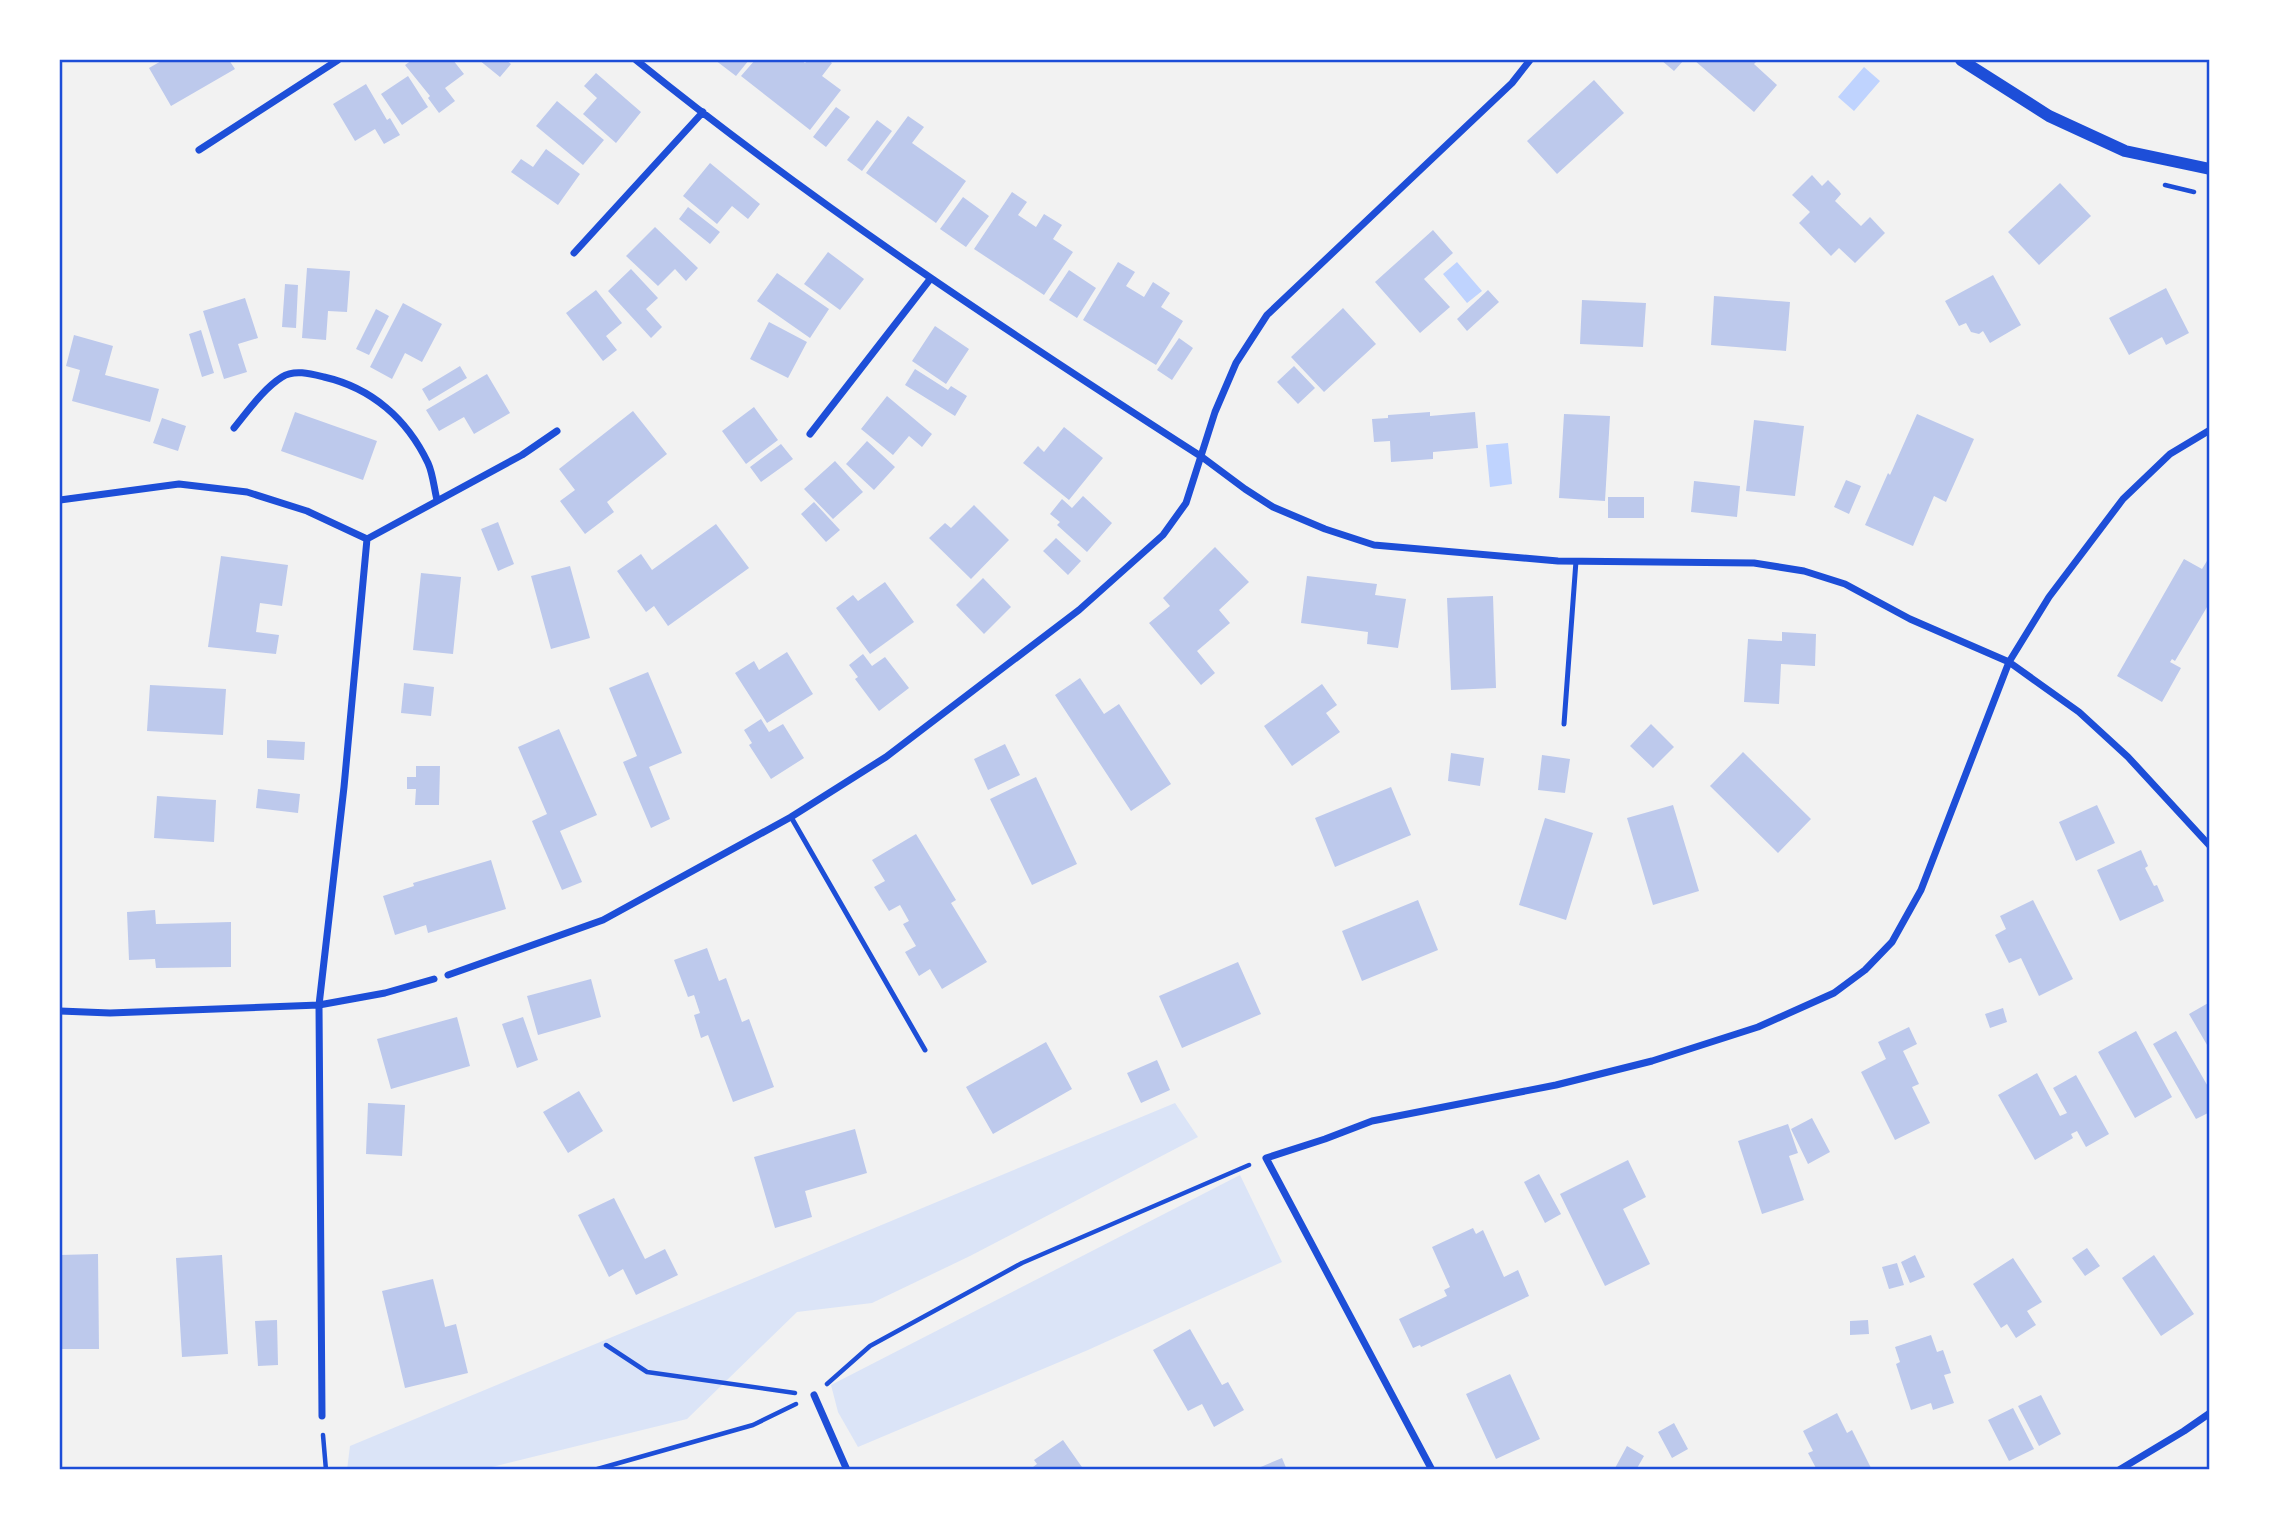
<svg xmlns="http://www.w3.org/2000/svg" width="2269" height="1529" font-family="'Varela Round',sans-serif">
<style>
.green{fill:#dbe4f7}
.water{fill:#bfd3fe}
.building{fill:#bdc9ec}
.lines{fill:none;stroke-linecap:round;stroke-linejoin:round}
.path{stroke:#1d4ed8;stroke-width:4.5}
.service{stroke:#1d4ed8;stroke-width:5}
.minor{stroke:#1d4ed8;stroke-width:7}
.tertiary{stroke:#1d4ed8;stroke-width:12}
.neatline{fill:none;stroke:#1d4ed8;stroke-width:2.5}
</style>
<rect width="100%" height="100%" fill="#f2f2f2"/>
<path class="green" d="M1175,1103L1198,1137L970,1256L872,1303L797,1312L687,1419L484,1469L347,1470L350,1446Z
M1240,1175L1282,1262L1088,1350L858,1447L838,1412L831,1385Z"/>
<path class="water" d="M1864,67L1880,81L1854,111L1838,97Z
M1457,262L1482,291L1467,303L1443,274Z
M1508,443L1512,484L1490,487L1486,445Z"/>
<path class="building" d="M163,60H229L235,69L171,106L149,68Z
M412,60H453L464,74L445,88L455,101L439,113L428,98L430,96L405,65Z
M479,60H506L511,64L500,77Z
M715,60H749L736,76Z
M755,60H801L805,63L808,60H828L832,63L822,76L841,90L810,130L741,76Z
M1661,60H1684L1674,71Z
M1694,60H1758L1754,64L1777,85L1754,112Z
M596,73L641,112L616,143L583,114L597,98L584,86Z
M408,76L428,107L402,125L381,94Z
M1594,80L1624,113L1557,174L1527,141Z
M366,84L387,120L390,118L400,135L384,144L375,129L355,141L333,104Z
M557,101L604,140L583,165L536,126Z
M836,107L850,117L826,147L813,137Z
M908,116L924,127L912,143L966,181L936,223L866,173Z
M877,120L892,131L862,171L847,160Z
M546,149L580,174L558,205L511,172L521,159L533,167Z
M710,163L760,204L748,219L732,206L717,224L683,196Z
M1812,175L1822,186L1828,180L1839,191L1841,194L1835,201L1861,226L1870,217L1885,233L1855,263L1839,248L1831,256L1799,223L1810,212L1792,195Z
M2060,183L2091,216L2039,265L2008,232Z
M1012,192L1027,202L1018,215L1036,227L1044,214L1062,225L1053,239L1073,252L1044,295L974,249Z
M963,197L989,216L966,247L940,229Z
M688,207L720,232L710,244L679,219Z
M655,227L698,268L686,281L675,269L658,286L626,256Z
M1433,230L1453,253L1424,279L1450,307L1420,333L1375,282Z
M828,252L864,279L840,310L804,284Z
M1118,262L1135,272L1126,286L1144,297L1153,282L1170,293L1161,307L1183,321L1156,365L1083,320Z
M307,268L350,271L347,312L328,311L326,340L302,338Z
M631,269L658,298L646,309L662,327L651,338L608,291Z
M1069,270L1096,288L1077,318L1049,300Z
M777,273L829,309L810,338L757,301Z
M1993,275L2021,325L1990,343L1983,331L1979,334L1971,332L1966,323L1959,326L1945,301Z
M285,284L298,285L296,328L282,327Z
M2166,288L2189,333L2166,345L2162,337L2129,355L2109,318Z
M596,290L622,323L606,336L617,350L603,361L566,313Z
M1488,290L1499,302L1467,331L1457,319Z
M1714,296L1790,302L1786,351L1711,345Z
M245,298L258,338L238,344L247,372L224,379L203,311Z
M1582,300L1646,303L1643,347L1580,344Z
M403,303L442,324L422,362L405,353L392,379L370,367Z
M1343,308L1376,344L1324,392L1291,357Z
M376,309L389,316L369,355L356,349Z
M769,322L807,342L788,378L750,359Z
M935,326L969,349L946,384L912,361Z
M201,330L214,373L202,377L189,334Z
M74,335L113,346L105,375L159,389L150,422L72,401L80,370L66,366Z
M1179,338L1193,348L1172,380L1157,370Z
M460,366L467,378L429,401L422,389Z
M1294,366L1315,388L1298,404L1277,382Z
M915,369L948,390L951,386L967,396L955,416L905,385Z
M487,374L510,413L474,434L464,417L439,431L426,410Z
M887,396L932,434L922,447L909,436L893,455L861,429Z
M754,407L778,440L746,464L722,431Z
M633,411L667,454L607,502L614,512L585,534L560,501L575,490L559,469Z
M295,412L377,441L363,480L281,451Z
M1430,412V416L1475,412L1478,448L1433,452V459L1391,462L1390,441L1374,442L1372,419L1388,418V415Z
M1564,414L1610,416L1605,501L1559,498Z
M1917,414L1974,439L1946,502L1934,496L1913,546L1865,525L1888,473L1890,475Z
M162,418L186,426L178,451L153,443Z
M1754,420L1804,426L1795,496L1746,491Z
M1064,427L1103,458L1069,500L1023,463L1038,446L1044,452Z
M867,441L895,467L874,490L846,464Z
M781,444L793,459L761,482L750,467Z
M835,461L863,492L833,519L804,489Z
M1846,480L1861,486L1849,514L1834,507Z
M1694,481L1740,486L1737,517L1691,512Z
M1083,496L1112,523L1087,552L1057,525L1060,522L1050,514L1062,499L1072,508Z
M1608,497H1644V518H1608Z
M814,502L840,530L826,542L801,514Z
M974,505L1009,540L971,579L929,538L945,523L951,528Z
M498,522L514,564L498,571L481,529Z
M716,524L749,568L668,626L654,606L646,612L617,571L641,554L652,570Z
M1056,538L1081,561L1068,575L1043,551Z
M1215,547L1249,582L1219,610L1230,623L1197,651L1215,673L1201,685L1149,623L1170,606L1163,598Z
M221,556L288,565L282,606L260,603L256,632L279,635L276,654L208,647Z
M2210,556V602L2175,661L2172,659L2170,662L2181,668L2162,702L2117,676L2184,559L2202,569Z
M570,566L590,638L551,649L531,576Z
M421,573L461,577L453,654L413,650Z
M1307,576L1377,584L1375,595L1406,599L1398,648L1367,644L1368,632L1301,623Z
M983,578L1011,607L984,634L956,605Z
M885,582L914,622L870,654L836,608L853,595L858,601Z
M1493,596L1496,688L1451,690L1447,598Z
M1782,632L1816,634L1815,666L1781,664L1779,704L1744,702L1748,639L1782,641Z
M787,652L813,694L767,723L735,673L754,661L759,670Z
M863,654L872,666L885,657L909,688L879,711L855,679L858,677L849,665Z
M648,672L682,753L649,767L670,819L651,828L623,762L637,756L609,688Z
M1080,678L1104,714L1119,704L1171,784L1131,811L1055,695Z
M404,683L434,687L431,716L401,713Z
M1322,684L1337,705L1326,713L1340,732L1292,766L1264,726Z
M150,685L226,689L223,735L147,731Z
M761,719L769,732L783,724L804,758L771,779L749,745L752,743L744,730Z
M1651,724L1674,747L1653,768L1630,746Z
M559,729L597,815L560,831L582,882L562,890L532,821L547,814L518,747Z
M267,740L305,742L304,760L267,758Z
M1005,744L1020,775L988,790L974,759Z
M1743,752L1811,819L1778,853L1710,786Z
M1451,753L1484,758L1480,786L1448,781Z
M1542,755L1570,759L1565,793L1538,790Z
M416,766H440L439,805H415L416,789H407V777H416Z
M1036,777L1077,864L1032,885L990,799Z
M1391,787L1411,835L1335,867L1315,818Z
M258,789L300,794L298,813L256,808Z
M157,796L216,800L214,842L154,838Z
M1673,805L1699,891L1653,905L1627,818Z
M2097,805L2115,843L2076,861L2059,822Z
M1545,818L1593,833L1566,920L1519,905Z
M916,834L956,900L951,903L987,962L942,989L930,969L919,976L905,952L916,946L903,924L909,921L900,905L889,911L874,887L885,881L872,860Z
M2141,850L2148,866L2145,868L2154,886L2157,885L2164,901L2120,921L2097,870Z
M491,860L506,909L428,933L426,925L395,935L383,896L414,886L413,883Z
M1418,900L1438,950L1362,981L1342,931Z
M2033,900L2073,979L2039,996L2021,958L2009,963L1995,935L2006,929L2000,916Z
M155,910L156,924L231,922V967L156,968L155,959L129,960L127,912Z
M707,948L719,981L726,978L742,1022L749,1019L774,1087L733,1102L708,1035L701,1038L694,1015L700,1013L694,995L688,997L674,960Z
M1238,962L1261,1014L1182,1048L1159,996Z
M591,979L601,1017L538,1035L527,996Z
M2210,1002V1050L2189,1014Z
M2003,1008L2007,1022L1990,1028L1985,1014Z
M457,1017L470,1066L391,1089L377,1039Z
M523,1017L538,1060L517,1068L502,1024Z
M1909,1027L1917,1044L1903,1051L1919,1084L1912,1087L1930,1123L1895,1140L1861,1072L1886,1059L1878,1042Z
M2136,1031L2172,1097L2135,1118L2098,1052Z
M2176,1031L2210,1090V1112L2196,1119L2153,1044Z
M1046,1042L1072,1089L993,1134L966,1087Z
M1157,1060L1170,1090L1141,1103L1127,1073Z
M2037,1073L2060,1116L2067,1113L2053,1088L2076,1075L2109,1134L2086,1147L2077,1131L2071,1134L2073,1138L2035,1160L1998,1095Z
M579,1091L603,1131L568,1153L543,1112Z
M368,1103L405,1105L402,1156L366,1154Z
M1812,1118L1830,1152L1808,1164L1791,1129Z
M1788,1124L1798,1153L1789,1156L1804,1200L1762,1214L1738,1141Z
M855,1129L867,1173L805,1191L812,1217L775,1228L754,1157Z
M1628,1160L1646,1197L1623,1209L1650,1264L1605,1286L1560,1194Z
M1539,1174L1561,1214L1545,1223L1524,1182Z
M614,1198L645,1259L665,1249L678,1275L636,1295L623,1269L609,1277L578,1215Z
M1473,1228L1476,1234L1483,1230L1504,1277L1518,1270L1529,1296L1421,1347L1420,1345L1413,1348L1399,1319L1447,1296L1444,1290L1450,1287L1432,1247Z
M2087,1248L2100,1266L2085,1276L2072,1258Z
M98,1254L99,1349H60V1255Z
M222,1255L228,1354L182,1357L176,1258Z
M1915,1255L1925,1277L1910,1283L1901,1262Z
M2154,1255L2194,1314L2161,1336L2122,1278Z
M2013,1258L2042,1302L2027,1311L2036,1325L2016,1338L2007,1324L2001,1328L1973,1284Z
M1897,1263L1904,1285L1889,1289L1882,1267Z
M433,1279L445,1327L456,1324L468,1373L405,1388L382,1291Z
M277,1320L278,1365L258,1366L255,1321Z
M1868,1320L1869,1334L1850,1335V1321Z
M1190,1329L1222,1385L1228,1382L1244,1410L1214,1427L1202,1404L1188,1411L1153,1350Z
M1931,1335L1937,1352L1943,1350L1951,1373L1944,1375L1954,1403L1933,1410L1931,1403L1911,1410L1896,1364L1900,1362L1895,1347Z
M1510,1374L1540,1439L1496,1459L1466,1394Z
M2041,1395L2061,1434L2039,1446L2018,1406Z
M2013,1408L2034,1449L2009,1461L1988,1420Z
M1837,1413L1847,1433L1852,1430L1872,1470H1817L1808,1453L1813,1451L1803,1431Z
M1674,1423L1688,1449L1672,1458L1658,1432Z
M1063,1440L1084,1470H1029L1037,1464L1034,1460Z
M1627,1446L1644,1456L1636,1470H1614Z
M1282,1458L1287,1470H1256V1469Z"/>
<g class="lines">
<path class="path" d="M2165,185L2194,192
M606,1345L647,1372L795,1393
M827,1384L870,1346L1022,1263L1249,1165
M323,1435L326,1470
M594,1470L753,1425L796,1404"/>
<path class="service" d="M1564,724L1576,561
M791,817L925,1050"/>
<path class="minor" d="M636,60C815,205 1008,332 1202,457L1245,489L1273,507L1325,529L1374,545L1558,561L1754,563L1804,571L1845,584L1910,619L2009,662L2079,712L2128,757L2210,846
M199,150L338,60
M574,253L703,112
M234,428C248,411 263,389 282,377C294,369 312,374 324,377C372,388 407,419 428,463C433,474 434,488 437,500
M810,434L931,278
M60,500L179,484L247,492L307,511L367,539
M367,539L522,455L557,431
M448,975L603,920L791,817L886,757L1079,610L1163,535L1186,503L1215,412L1236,363L1267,315L1512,83L1530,60
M60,1011L110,1013L319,1005L385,993L434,979
M814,1395L847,1470
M322,1416L319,1005L344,787L367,539
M1432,1470L1266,1158L1325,1139L1372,1121L1556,1085L1652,1061L1758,1027L1834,993L1865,970L1892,942L1921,890L2009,662L2049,597L2123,499L2170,454L2210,430
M2119,1470L2184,1431L2210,1413"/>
<path class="tertiary" d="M1961,60L2049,116L2125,151L2210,169"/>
</g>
<rect width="2269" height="1529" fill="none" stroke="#ffffff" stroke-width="122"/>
<rect x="61" y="61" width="2147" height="1407" class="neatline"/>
</svg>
